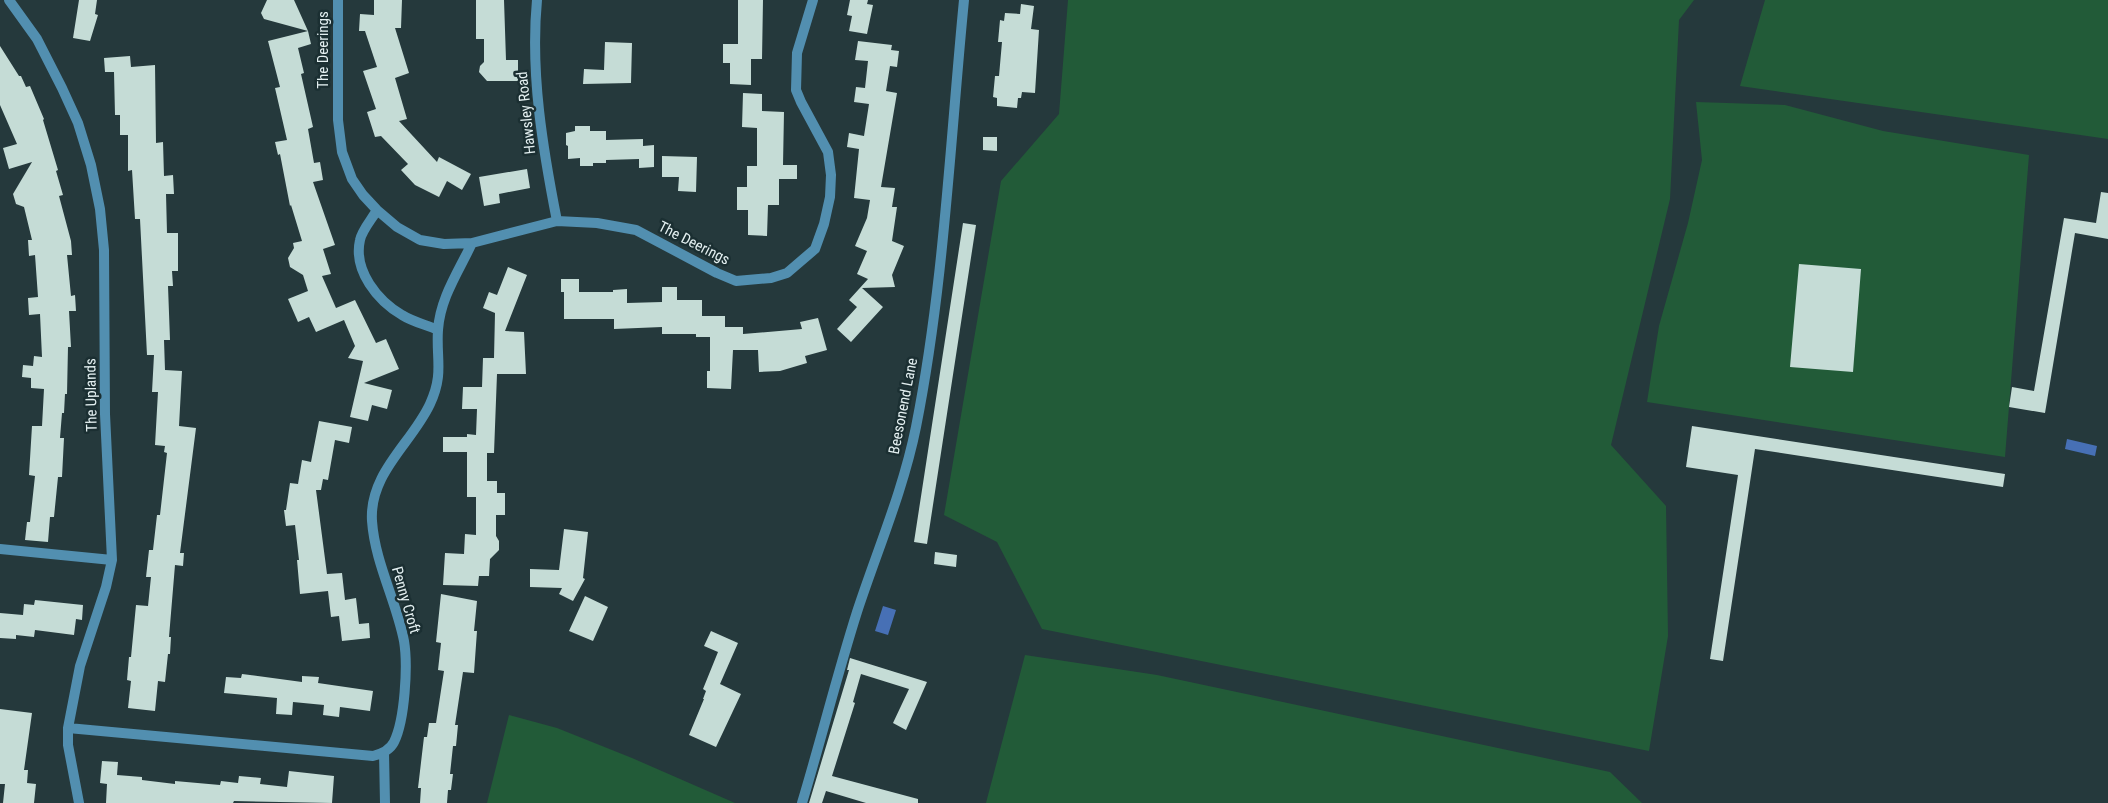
<svg xmlns="http://www.w3.org/2000/svg" width="2108" height="803" font-family="'Roboto Condensed',sans-serif">
<style>
.green{fill:#225b38}
.water{fill:#4770b5}
.building{fill:#c5dcd6}
.lines{fill:none;stroke-linecap:round;stroke-linejoin:round}
.street{stroke:#528fb0;stroke-width:10}
.labels{text-anchor:middle;stroke-width:5;stroke-linejoin:round;paint-order:stroke}
.street-label{font-size:15px;fill:#e4f0f1;stroke:#1b2f32}
</style>
<rect width="100%" height="100%" fill="#25393c"/>
<path class="green" d="M1068,0H1694L1679,20L1670,199L1611,445L1666,506L1668,636L1649,751L1042,629L997,542L944,515L1001,181L1059,114Z
M1765,0H2108V139L1740,86Z
M1696,102L1785,105L1883,131L2029,155L2005,457L1647,402L1659,326L1688,223L1702,160Z
M1025,655L1157,675L1610,772L1642,803H986Z
M509,715L557,728L632,758L735,803H487Z"/>
<path class="water" d="M2067,439L2097,446L2095,456L2065,449Z
M883,606L896,610L888,635L875,631Z"/>
<path class="building" d="M79,0H97L95,14L98,15L90,41L73,38Z
M267,0H294L308,31L264,19L261,13Z
M374,0H402L401,28H395L409,73L395,78L407,119L399,121L437,162L439,157L471,174L462,190L447,181L439,197L415,185L401,170L408,164L381,136L375,137L367,112L376,109L363,71L377,67L365,31H359L360,14L374,15Z
M476,0H504L506,60H518V81H487L479,72L480,66L484,62V39H476Z
M738,0H763L762,59H751V85L730,84V63H723V44H738Z
M850,0H868L867,4L873,5L867,34L849,31L852,16L847,15Z
M1021,4L1034,6L1031,29L1039,30L1035,93L1022,92L1021,98H1018L1017,108L997,106V98L993,97L995,76H999L1002,42H998L1000,20L1004,21L1005,13L1020,14Z
M308,31L311,44L298,48L304,73L301,74L313,127L308,129L314,163L320,162L323,180L313,182L335,245L323,249L331,274L322,276L336,308L355,300L376,343L386,339L399,369L364,383L392,390L387,409L372,405L368,421L350,417L363,361L348,358L355,346L344,320L316,332L309,317L298,322L288,299L308,291L303,275L290,267L288,258L294,248L293,243L302,241L291,205L290,206L280,154L278,155L275,142L287,140L275,88L280,87L268,41Z
M858,41L892,45L891,50L899,51L897,67L890,66L886,91L897,93L881,187L895,188L892,207H897L892,241L904,246L892,275L895,287L862,288L883,307L851,342L837,329L857,307L849,300L868,279L857,274L867,251L855,246L867,218L870,200L854,198L859,149L847,147L849,133L864,136L869,104L854,102L856,87L865,88L868,61L855,60Z
M605,42L632,43L631,83L583,84L584,69L604,70Z
M0,46L19,76H21L26,87L30,86L44,119L43,120L58,170L56,171L63,195L59,196L71,241L72,255H67L71,296L75,295L76,311H69L71,347H68L67,394H65L64,413H62L60,438H64L62,477H58L54,517H50L48,542L25,540L27,522H30L35,476L29,475L32,426H42L44,389L31,388V378L22,377L23,365L33,366L34,356L42,357L40,314L29,315L28,298L38,297L35,255L29,256L28,240H32L24,207L16,204L13,194L32,162L9,169L3,148L17,144L0,105Z
M130,56L131,67L155,65L156,143L163,142L164,176L173,175L174,194H166L167,233H178V271H172L173,286H168L170,340H164L165,370L182,371L179,426L196,428L180,553H184L183,566L175,565L169,637H171L170,654H168L165,682L158,681L155,711L128,708L131,681L127,680L129,657H131L136,605L148,606L151,577H146L149,550H153L157,515H160L167,453L164,452L165,446L155,445L158,392H152L154,355H147L140,219H135L132,170L128,171V135H120V115H115L114,72H105L104,58Z
M743,93L762,94V111L784,112L783,165H797V179H779V205H768L767,236L748,235V210H737V187H747V166H757V128L742,127Z
M575,126H590V131H606V140L643,139V146L654,145V167L639,168V159L606,160V163H593V166H580V158L568,159V146L566,145V133L575,131Z
M983,137H997V151L983,150Z
M662,156L697,157L696,192L678,191L679,177H662Z
M527,169L530,188L499,194L500,203L484,206L479,177Z
M2101,192L2108,193V239L2075,233L2045,413L2009,407L2012,387L2034,391L2064,218L2096,223Z
M963,223L976,225L927,544L914,542Z
M1799,264L1861,269L1853,372L1790,367Z
M508,267L527,275L505,331L524,332L526,374H497L494,453H487V481H497V493H505V515H496V536L499,541V550L490,559L489,576H479L478,586L443,585L445,553L464,554L465,534L476,535V497H467V452H443V437H467V434L476,435L477,409H462L463,387H482L483,358H494L495,313L483,308L489,292L497,295Z
M561,279H579V292H613V290L627,289V303L662,302V287H677V300H702V316H725V327H743V334L802,329L800,322L818,318L827,350L805,356L807,363L780,371L759,372L758,350H733L731,389L707,388V371H710V337H696V334H662V327L614,329V319H564V292H561Z
M319,421L352,427L349,443L335,440L328,480L323,479L321,490H316L327,574L342,573L345,600L356,598L359,624L369,623L370,638L342,641L339,616L331,617L328,591L300,594L297,560H299L295,525L286,526L284,510H286L290,483L298,484L302,460L311,462Z
M1692,426L2005,474L2003,487L1755,449L1723,661L1710,659L1738,475L1686,467Z
M564,529L588,532L583,578L585,579L573,601L559,594L562,588L530,587V569L559,570Z
M935,552L957,555L956,567L934,564Z
M441,594L477,601L474,631H477L474,673L463,672L455,725H458L456,746H453L450,774H453L451,790H448L447,803H420L421,788H418L424,737H427L429,723H436L444,671L438,670L441,643L436,642Z
M585,596L608,607L593,641L569,631Z
M35,600L83,605L82,620L76,619L74,635L35,630L34,637L16,635V639L0,638V613L23,615L24,604L34,605Z
M711,631L738,643L720,684L741,694L716,747L689,735L704,699H703L706,691L703,689L718,652L704,646Z
M850,658L927,682L906,730L893,723L909,689L861,674L853,702L855,703L832,776L918,799V803H866L826,791L822,803H809L849,670H847Z
M242,674L302,682V676L319,677L318,683L373,691L370,711L340,707L339,717L323,715L324,705L293,702L292,715L276,714L277,698L224,693L226,677L241,678Z
M0,709L32,713L24,770H28L27,783L36,784L34,803H3L5,784H0Z
M102,761L118,762L117,775L142,777V780L175,784V781L220,785L221,781L238,783L239,776L261,778L260,784L287,787L289,771L334,776L332,803L234,801L233,803H106L107,784L100,783Z"/>
<g class="lines">
<path class="street" d="M9,0L37,39L62,88L78,123L91,165L100,209L104,250L105,414L112,560L106,587L80,666L68,728V745L79,803
M338,0V120L342,152L352,179L363,195L377,210L397,227L420,240L444,244L472,243L557,221L597,223L636,230L717,273L736,281L771,278L787,273L815,249L824,224L830,197L831,175L828,152L801,102L796,90L797,53L813,0
M537,0C530,73 543,150 557,221
M377,210C372,219 362,230 360,240C353,271 378,301 402,315C413,322 427,325 438,330
M0,549L112,560
M68,728L373,756C381,754 390,750 394,742C405,720 408,665 404,641C396,600 375,563 372,521C369,473 412,443 430,404C444,374 436,359 438,330C440,298 459,271 472,243
M384,752L385,803
M802,803C821,740 837,675 857,612C877,551 903,491 916,427C944,286 950,143 964,0"/>
</g>
<g class="labels">
<g class="street-label">
<text transform="translate(323 50) rotate(-90)" y="5">The Deerings</text>
<text transform="translate(526 113) rotate(-96)" y="5">Hawsley Road</text>
<text transform="translate(694 243) rotate(27)" y="5">The Deerings</text>
<text transform="translate(91 395) rotate(-91)" y="5">The Uplands</text>
<text transform="translate(903 406) rotate(-79)" y="5">Beesonend Lane</text>
<text transform="translate(406 600) rotate(74)" y="5">Penny Croft</text>
</g>
</g>
</svg>
